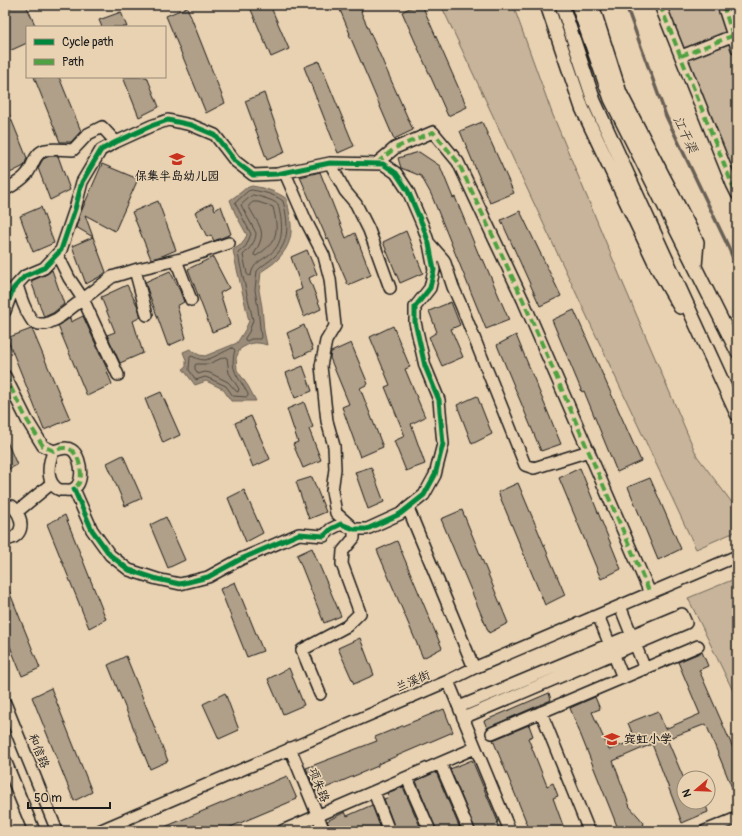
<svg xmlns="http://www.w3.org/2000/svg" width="742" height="836" font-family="Pangolin,'LXGW WenKai TC',sans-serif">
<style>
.green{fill:#c7b49a;stroke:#72685b}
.water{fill:#9b8c79;stroke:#685f54}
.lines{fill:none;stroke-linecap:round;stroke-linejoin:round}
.shore{stroke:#4f4941;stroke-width:1}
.stream{stroke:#685f54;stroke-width:3.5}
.building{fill:#b0a089;stroke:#1c1c1c}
.minor-casing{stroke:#1c1c1c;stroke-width:14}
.major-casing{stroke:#1c1c1c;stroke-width:16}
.minor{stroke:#e9d2b2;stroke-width:11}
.major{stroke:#e9d2b2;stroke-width:13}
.quiet{stroke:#4fa141;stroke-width:4;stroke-dasharray:8 4;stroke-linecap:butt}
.cycleway-casing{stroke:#e9d2b2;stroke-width:8}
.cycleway{stroke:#00873e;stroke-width:5}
.labels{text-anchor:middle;stroke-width:3.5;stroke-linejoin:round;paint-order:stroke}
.poi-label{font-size:12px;font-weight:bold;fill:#1c1c1c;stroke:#e9d2b2}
.street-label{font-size:12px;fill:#1c1c1c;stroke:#e9d2b2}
.water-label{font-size:13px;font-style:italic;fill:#48433d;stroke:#e9d2b2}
</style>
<rect width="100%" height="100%" fill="#e9d2b2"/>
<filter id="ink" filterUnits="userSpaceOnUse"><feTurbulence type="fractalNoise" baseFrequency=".025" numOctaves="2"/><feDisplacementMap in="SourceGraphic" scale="8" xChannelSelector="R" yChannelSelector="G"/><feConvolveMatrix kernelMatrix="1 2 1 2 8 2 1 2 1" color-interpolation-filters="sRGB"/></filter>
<g filter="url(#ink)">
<path class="green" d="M441,5H513L552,113L622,281L697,456L733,504L737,512V531L696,549Z
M666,5H737V182L672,20Z
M737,578V699L688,598Z"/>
<path class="water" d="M252,186C264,188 276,191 287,199C291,223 297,239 278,259C274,264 266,268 261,272L259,290L262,307L264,331L267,345C255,341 250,343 240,349L236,358L237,370L248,386L256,401H231L223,389L206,381L195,385L183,369L186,367V360L183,352L190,349L199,355L205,356L237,343L245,330L249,321L236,265L233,250L242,244L247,235L235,213L230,200L240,193L246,188Z"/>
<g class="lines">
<path class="shore" d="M252,190C263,192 274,194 283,201C288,220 291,242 274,257C269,262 262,265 257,271L255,290L258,308L261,337L260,339H251L247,341L245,340V338L249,332L253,320L240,264L238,253L246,246L251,234L235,203L248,191Z
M253,195C261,197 271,199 278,204C282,221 286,242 270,254C261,261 253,263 251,275L249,276L247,274L243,255C249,249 256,242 256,233L241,205L251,196Z
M253,202H258L273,207C279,232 278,242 256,256L254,255V254C268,231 260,228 249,207V206Z
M232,348L234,349L235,350C229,371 239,377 248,394V396L247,397L233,396L226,386L208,378L205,377L196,380L189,370L190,357L191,356C195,357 199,360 204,360C210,360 225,351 232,348Z
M225,357L227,358L229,373L239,389L238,392L236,391L228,382L210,373L205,372L198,374L195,369V365L196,364H208Z"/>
<path class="stream" d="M626,5L666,116L727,244L737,267"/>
</g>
<path class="building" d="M5,5H26L36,27H27V43L5,53Z
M249,5H270L289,49L271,57Z
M338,5H359L362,11L361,12L413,130L394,139L349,34H350Z
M415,5H422L467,107L448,116L402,12Z
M187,7L225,103L206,113L166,16Z
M121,12L127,27H102L99,20Z
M319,61L354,146L338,153L304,67Z
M34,77H59L81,131L71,142H60Z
M123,77H147L159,107L139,117Z
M264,93L285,152L267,160L245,101Z
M5,104L27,158L24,166L10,173L5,162Z
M482,122L514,193L490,203L460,131Z
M419,152L440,166L453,198L455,197L481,260L483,259L509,320L486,329L431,194L421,176L401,168L398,158Z
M50,156H58L70,190L50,200L38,168L43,159Z
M102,164L138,179L115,231L85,215L93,237L76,227L81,212Z
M320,172L346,238L355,233L371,275L348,285L328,238L327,239L300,177Z
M158,201L176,250L162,256L151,259L132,212Z
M212,203L215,210L221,206L231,234L214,241L211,235L207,237L195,212Z
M41,207L54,243L33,252L20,216Z
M520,211L561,296L540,306L501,220Z
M406,231L423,273L400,283L383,242Z
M93,237L106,272L101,276L86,284L72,246Z
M307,250L317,274L309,278L321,309L304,317L295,292L302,289L291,257Z
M213,257L229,288L220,293L230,325L212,332L188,269Z
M52,270L64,304L53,313L44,317L31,281L47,274Z
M170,271L180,291L184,302L177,306L186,338L168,346L148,291L145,282Z
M127,285L138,307L141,317L133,321L143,353L120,363L107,335L115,332L101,297Z
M451,302L460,325L451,329L463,357L442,366L429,337L437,332L429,311Z
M574,310L641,461L617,472L584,391L582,392L552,320Z
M83,316L107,369H106L112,384L87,396L58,326L70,318L71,322Z
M304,325L313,350L296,358L287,333Z
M393,326L410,367L405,369L425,417L411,424L425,464L406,471L394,441L405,436L385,387L390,385L370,337Z
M31,329H32L70,419L44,430L7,338Z
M516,335L561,444L541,451L497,345Z
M351,343L368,384L360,388L383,447L360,457L342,407L349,404L330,358L331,352Z
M303,366L312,391L295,398L286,373Z
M161,392L180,435L163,443L145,399Z
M477,396L492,434L472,444L457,405Z
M304,402L313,427L309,429L321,460L303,468L293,444L298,442L287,409Z
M251,416L270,459L253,467L235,423Z
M5,437L17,465L5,471Z
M123,455L142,498L125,506L107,463Z
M371,467L384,502L368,509L355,472Z
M580,468L621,569L601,579L559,478Z
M312,477L326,512L309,519L296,482Z
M650,478L681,549L658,560L628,487Z
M518,483L565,595L545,605L498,492Z
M244,490L263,533L246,542L228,498Z
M462,510L508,623L489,633L441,519Z
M65,515L106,619L89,628L47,524Z
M166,517L185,560L168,568L150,525Z
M397,541L442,648L423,658L377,550Z
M312,548L341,616L324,623L297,555Z
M5,581L40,668L22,676L5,634Z
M235,582L263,651L247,657L220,589Z
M360,638L374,675L354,684L338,648Z
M702,652L708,666L699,670L737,757V800L706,724L667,739L684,779V802H705L708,812L682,823L652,744L613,761L630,807L644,823L642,829L638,831H619L570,708L595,697L600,709L592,712L609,750L635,740L628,723L658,711L665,729L700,714L678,662Z
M126,656L168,761L150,769L108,665Z
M289,668L304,705L283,714L268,679Z
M51,688L92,792L74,801L32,697Z
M225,693L239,730L219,739L203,704Z
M549,693L551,700L487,728L484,721Z
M444,709L453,732L378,764V766L316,792L306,768L377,741L375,737Z
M529,725L533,736L528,738L547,786L553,783L558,796L553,798L565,831H529L525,821H526L493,740Z
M472,760L498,822L497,823L500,831H476L450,769Z
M436,772L461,831H437L416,781Z
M287,776L297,799L221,831H155Z
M403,787L422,831H396L384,799L389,797L387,793Z
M372,805L382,831H331L327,821L345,812L347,816Z"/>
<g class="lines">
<defs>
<path id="minor" d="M660,5L732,184L737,194
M723,5L737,48
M681,56L732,36
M330,163L345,191L356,204L369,230L390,288
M377,163L395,148L433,132L458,162L523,300L650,593
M285,173L306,221L324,256L330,279L335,326L326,341L321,366L327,421L334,446L335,469L332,491L336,513L354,529V538L343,551L342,564L360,613L347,626L302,650L320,694
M5,190C12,186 21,181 26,175C33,168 33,154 45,150C54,148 64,150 73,150L88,134L102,127L116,142
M430,244L444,260L453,287L461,305L525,465L534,468L589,451
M57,254L69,278L83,299L118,375
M176,260L191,300
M135,270L147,315
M17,285C21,298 25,311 33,322L39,324H46L57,319L83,299L112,277L138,269L185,258L229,243
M5,311L13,289L25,276L44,268L61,250L75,209L82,182L101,150L116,142L151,126L168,120L191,125L215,135L235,161L253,175L277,174L330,163L383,164L396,173L408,191L423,226L429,244L434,270L430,288L415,307V322L425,366L439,400L443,444L435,475L424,495L400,514L367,529H354L341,524L331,529L324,536L299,534L241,559L208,577L180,584L157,579L129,570L110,555L92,530L74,489
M5,376L27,420L43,446L54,451C60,449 66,446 72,450C83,457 86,493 66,490C64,490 61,490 60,490C45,484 48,462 54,451
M5,506H12C24,518 26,537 5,540
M408,508L474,668
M18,511L52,483
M620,606L645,669
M598,615L623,678
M448,681L510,831
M5,703L57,831
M459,707L682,614L686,623L463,718
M541,712L589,831
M492,733L698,646
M290,748L324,831
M5,760L34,831
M440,763L469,831
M407,778L430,831
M374,792L389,831
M99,831L448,681L474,668L737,556
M282,831L475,748
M705,831L737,818"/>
<path id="major" d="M547,5L582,108L658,269L680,307
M562,5L594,101L737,414
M578,5L611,99L737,351
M592,5L620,93L697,242L695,266"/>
</defs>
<use href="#minor" class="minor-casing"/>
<use href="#major" class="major-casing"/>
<use href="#minor" class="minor"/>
<use href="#major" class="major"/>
<path class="quiet" d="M660,5L732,184L737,194
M723,5L737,48
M681,56L732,36
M377,163L395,148L433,132L458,162L523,300L650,593
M5,376L27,420L43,446L54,451C57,450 61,448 63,448C78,446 83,471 80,481C79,484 76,487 74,489L76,493"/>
<defs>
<path id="cycleway" d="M5,311L13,289L25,276L44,268L61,250L75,209L82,182L101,150L116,142L151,126L168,120L191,125L215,135L235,161L253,175L277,174L330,163L383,164L396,173L408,191L423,226L429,244L434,270L430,288L415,307V322L425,366L439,400L443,444L435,475L424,495L400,514L367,529H354L341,524L331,529L324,536L299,534L241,559L208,577L180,584L157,579L129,570L110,555L92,530L74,489"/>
</defs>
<use href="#cycleway" class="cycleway-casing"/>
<use href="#cycleway" class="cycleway"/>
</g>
</g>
<defs>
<symbol id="school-bare" viewBox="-9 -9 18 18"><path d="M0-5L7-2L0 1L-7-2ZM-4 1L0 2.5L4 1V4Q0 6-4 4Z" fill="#c8321e" stroke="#e9d2b2" stroke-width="2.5" paint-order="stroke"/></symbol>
</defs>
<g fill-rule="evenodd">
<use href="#school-bare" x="166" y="148" width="22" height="22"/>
<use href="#school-bare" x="601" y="728" width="22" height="22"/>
</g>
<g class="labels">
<g class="poi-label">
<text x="177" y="180">保集半岛幼儿园</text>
<text x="624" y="743" text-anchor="start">宾虹小学</text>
</g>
<g class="street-label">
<text transform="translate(413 681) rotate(-23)" y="4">兰溪街</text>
<text transform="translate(39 751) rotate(68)" y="4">和信路</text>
<text transform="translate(319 785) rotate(68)" y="4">项朱路</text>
</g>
<g class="water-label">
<text transform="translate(686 134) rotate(65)" y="5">江干渠</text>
</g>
</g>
<rect width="742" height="836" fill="none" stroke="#e9d2b2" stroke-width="20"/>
<rect x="10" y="10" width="722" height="816" fill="none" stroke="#1c1c1c" stroke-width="1.5" filter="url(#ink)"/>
<rect x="26" y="26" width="140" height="52" fill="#e9d2b2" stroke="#978976"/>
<rect x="34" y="39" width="20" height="6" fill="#00873e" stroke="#978976"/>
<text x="62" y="46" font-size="12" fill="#1c1c1c">Cycle path</text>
<rect x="34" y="59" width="20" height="6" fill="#4fa141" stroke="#978976"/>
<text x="62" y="66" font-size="12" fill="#1c1c1c">Path</text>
<g transform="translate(696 790) rotate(251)"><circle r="19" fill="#e9d2b2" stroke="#978976"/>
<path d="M0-3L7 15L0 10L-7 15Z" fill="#c8321e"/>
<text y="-6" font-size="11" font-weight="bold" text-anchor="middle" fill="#1c1c1c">N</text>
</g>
<path d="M28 802v6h82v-6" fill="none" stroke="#1c1c1c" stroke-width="2"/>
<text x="34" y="802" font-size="12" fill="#1c1c1c" stroke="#e9d2b2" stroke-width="3" paint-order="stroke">50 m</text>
</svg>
